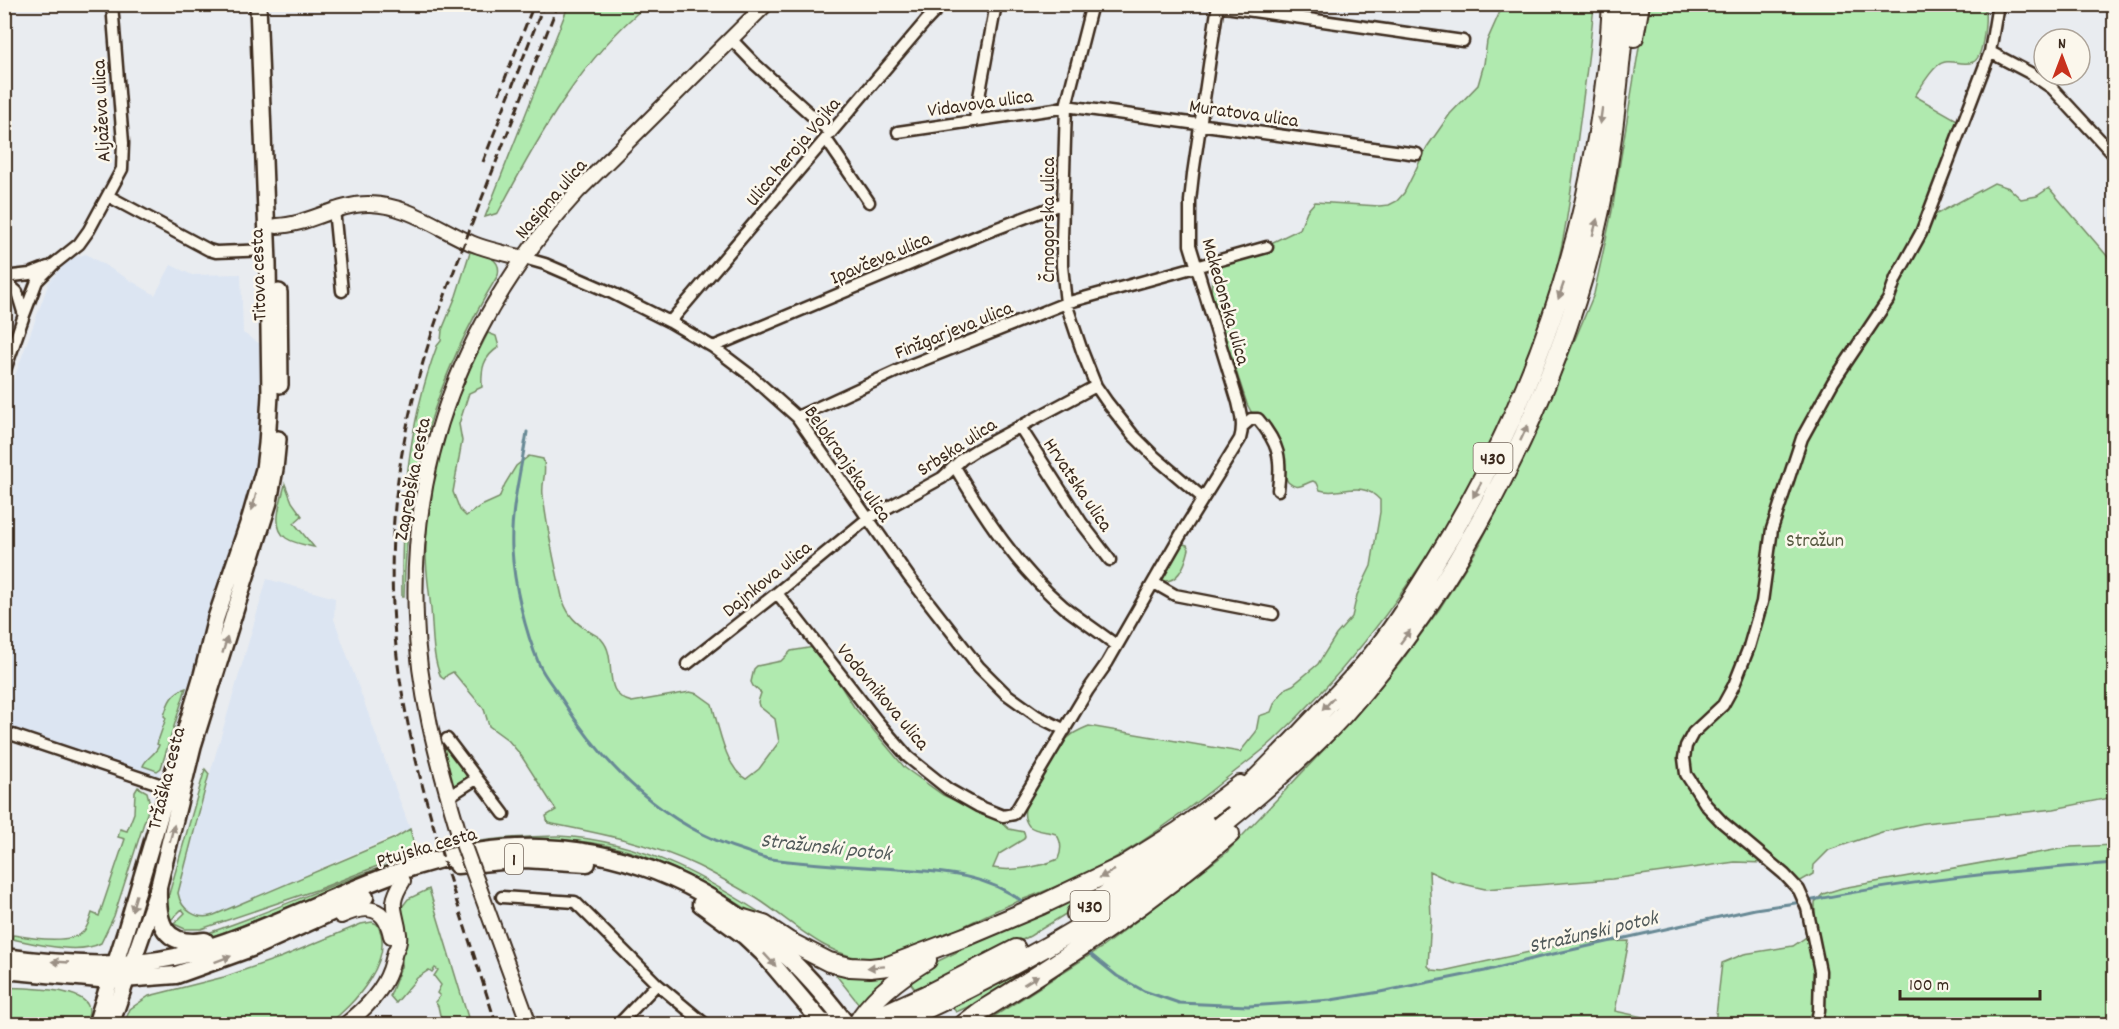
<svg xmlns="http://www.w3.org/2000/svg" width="2119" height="1029" font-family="Dekko,sans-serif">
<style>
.built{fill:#dce5f2}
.green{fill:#b0eaaf;stroke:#768a66;stroke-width:1.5}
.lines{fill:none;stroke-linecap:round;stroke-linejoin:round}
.stream{stroke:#678995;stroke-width:3}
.minor-casing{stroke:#3b2a1e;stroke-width:15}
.tertiary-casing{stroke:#3b2a1e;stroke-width:18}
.secondary-casing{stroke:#3b2a1e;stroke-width:20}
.primary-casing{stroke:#3b2a1e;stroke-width:21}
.trunk-casing{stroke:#3b2a1e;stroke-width:22}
.minor{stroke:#fbf7ec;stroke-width:10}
.tertiary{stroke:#fbf7ec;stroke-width:14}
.secondary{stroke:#fbf7ec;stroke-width:15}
.primary{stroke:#fbf7ec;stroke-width:16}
.trunk{stroke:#fbf7ec;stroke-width:18}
.rail{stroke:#3b2a1e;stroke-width:3;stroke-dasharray:9 4.5;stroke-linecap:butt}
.tertiary-bridge-casing{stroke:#3b2a1e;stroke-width:18;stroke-linecap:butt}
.tertiary-bridge{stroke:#fbf7ec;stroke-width:14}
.oneway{fill:#9b9085}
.labels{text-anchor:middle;stroke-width:5;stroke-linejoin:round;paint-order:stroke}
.shield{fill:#fbf7ec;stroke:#75685c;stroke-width:1.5}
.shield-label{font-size:18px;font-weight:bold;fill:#3b2a1e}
.street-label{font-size:20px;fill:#3b2a1e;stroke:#fbf7ec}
.park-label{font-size:20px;fill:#585a42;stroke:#fbf7ec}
.water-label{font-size:21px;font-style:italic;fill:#515a5a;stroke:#fbf7ec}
</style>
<rect width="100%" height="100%" fill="#e9ecf0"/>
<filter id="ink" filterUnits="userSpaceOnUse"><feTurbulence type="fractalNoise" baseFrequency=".0167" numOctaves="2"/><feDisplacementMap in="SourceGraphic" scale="12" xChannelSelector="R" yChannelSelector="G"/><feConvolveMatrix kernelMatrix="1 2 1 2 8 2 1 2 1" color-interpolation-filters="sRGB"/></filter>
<g filter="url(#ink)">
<path class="built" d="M86,254L155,295L171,265L192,275L241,274L243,333L265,347L260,455L248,505L159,776L5,725V403L49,282L69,259Z
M267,579L335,598L334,619L410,829L214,915L208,917H198L183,906L178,893L211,770Z"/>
<path class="green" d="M569,4L647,5C581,59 537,139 498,213L485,217Z
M1503,5H1594C1590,51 1583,97 1577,144C1571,190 1566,236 1553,281C1501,454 1405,617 1273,741C1259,754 1243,765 1228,777C1196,803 1163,829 1128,850C1093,872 1055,888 1016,902C976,917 911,958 871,959C827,959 791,920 756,898C737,887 718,876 698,866C651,843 599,833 548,823L546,816L556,810L520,754L508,740L489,726L484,709L453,672L447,675L444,679L441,677C432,657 433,631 431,609C429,588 425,567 426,546C427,471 453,398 488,333L496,336L499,347C483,357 481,369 482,387L469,393L459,424L462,441L453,492L460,510L466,516L479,507L499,498L505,484L516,466L529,456L543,459C548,470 541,483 543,495C547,531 555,566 563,601C569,617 576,623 590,632C593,634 599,636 602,640C619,659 599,694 632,702L690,692L698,694L712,704C718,725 726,769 746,779L759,769L779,742L775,719L759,706L758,702L761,693L753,686L751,682L754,669L757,666L781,661L791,651L814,647L825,661L854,707L905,768L943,795L1000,821L1009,829L1024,832L1025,836L1024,839L999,854L993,868C1010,872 1041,867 1058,859C1062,850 1062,842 1056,834C1047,831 1036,832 1029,826C1025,821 1024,814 1025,809C1028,797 1059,745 1069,737C1074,732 1082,729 1089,726L1240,752L1256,732L1259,716L1271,712L1275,702L1286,688L1293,685L1318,664L1336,635L1352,617L1357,595L1371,566L1380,512V500C1361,478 1339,497 1320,490L1317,483L1313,481C1303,484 1298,491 1288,482L1247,404L1211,295L1212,276L1216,266L1244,256L1300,229L1307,211L1315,202L1379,206L1389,205L1397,201L1404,193L1427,147L1450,114L1478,85L1484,64L1487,41Z
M1646,5H1984C1987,15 1984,58 1973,62C1961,67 1948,56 1937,66C1928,74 1921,87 1915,96L1959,121L1933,216L1994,183L2009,188L2021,199L2037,196L2049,188L2114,264V797L2054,809L1924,823L1882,832L1829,850L1814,865L1813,874L1799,882L1764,863L1735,862L1612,879L1485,889L1450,881L1429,871L1431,918L1428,966L1432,970L1443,971L1570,943L1629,941L1615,1011L1666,1022L1665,1024H982L1101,948L1226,853L1353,719L1401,662L1440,608L1478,548L1513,479L1539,425L1594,294L1612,211Z
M470,252C484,255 502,257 498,275C435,378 406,477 404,597H402C401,512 407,426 437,346L441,341L442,330L456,296Z
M285,484L292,502L302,516L294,523L314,547C305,545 293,543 286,538C270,527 282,499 285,484Z
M1183,544L1187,545L1189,549C1186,562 1180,582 1164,581L1162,573L1180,545Z
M186,688L161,768L157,771L143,766C146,757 156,755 159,745L157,744L166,718L164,716C168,702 172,692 186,688Z
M442,742L466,774L465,781L456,786L452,785Z
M205,769L209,774L178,893C181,910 197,921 214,915L395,838L410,829L416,851L316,890L201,929H185L174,924L185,913L182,909L171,920L167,909V901Z
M138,787L147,792L150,804L114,916L101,943C79,955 36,944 12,939L13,935C30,938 71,945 84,931C88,926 90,919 92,913L99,916L125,839L118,837L120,829L127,831L134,813L135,792Z
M558,836C645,840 711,880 782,927L780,931C694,873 615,826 506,843C484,846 462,854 440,860C399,870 358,880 318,895C280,909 243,927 203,939L190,940L178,932L202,935C285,908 364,867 449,847C485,838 522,837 558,836Z
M2114,845V1024H1715L1722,963L1744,954L1793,946L1815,931V902L1823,894L1842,888L2071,847Z
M1146,861L1085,902L1030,936L911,996L915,989L909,981L932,964Z
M429,889L470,1024H442L438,1006L435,1002L440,996L437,993L441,985L434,976L438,970L435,968L432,972L429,970L417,978L396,1003L390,996L402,964V907L408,899Z
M1121,911L993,996L956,1012L954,1009L948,1006Z
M372,922L377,924C397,958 353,1006 328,1024H124L130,1009L149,996L224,977L282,957L361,924Z
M828,965H908L862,1008Z
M4,987C22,989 90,986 89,1011C89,1015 86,1021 84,1024H5Z"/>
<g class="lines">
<path class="stream" d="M527,432C521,471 510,510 512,549C514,585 525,631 539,664C544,676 554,687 561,698C604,767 666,827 745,851C754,854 762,858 771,859C813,865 856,866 898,869C942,872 986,874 1023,902
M1808,901C1909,880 2012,871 2114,863
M1090,954L1117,976L1144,991L1179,1003L1248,1006L1293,1003L1331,1000L1380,992L1485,971L1540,957L1755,909L1802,902"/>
<defs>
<path id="minor" d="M1092,4L1066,106L1062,238V266L1066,303L1082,351L1096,386L1107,402L1133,435L1155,457L1203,498
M1218,6L1463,41
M731,39L756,65L831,133
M1990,52L2030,73L2052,88L2114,155
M4,114L6,118
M975,119L996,4
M898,132L1055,109L1066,106L1417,154
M826,139L869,202
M108,196L209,250L216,252L267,250
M334,209L342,291
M524,258L545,264L612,293L670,322L713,347L750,375L797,417L909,577L979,667L1005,693L1037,716L1065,730
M4,277L30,274L48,267
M4,280L17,292L24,315
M670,322L925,22L942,4
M713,347L982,234L1063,203
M4,373L24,315L37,281L54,264L79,244L89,230L122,169L123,143L112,4
M797,417L908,366L1066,303L1267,247
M1243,426L1251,419H1258C1279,444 1282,458 1278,490
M1020,427L1081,522L1110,560
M955,467C985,518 1018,568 1064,607C1081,620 1099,632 1116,645
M1154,583L1175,595L1273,614
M777,593L877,721L908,757L948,789L978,806L1003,816L1014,814L1088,690L1107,663L1180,536L1240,439C1244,426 1241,415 1238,402L1190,245V201L1193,174L1218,4
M687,664L777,593L867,519L942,478L962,459L976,450L1096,386
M4,732L168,787
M447,739L504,814
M448,797L476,779
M502,897L575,902L657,984L705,1024
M619,1024L657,984
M1816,1024L1819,1011L1820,971L1807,908L1799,890L1784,874L1722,822L1706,805L1686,774L1684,758L1686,746L1693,733L1723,705L1734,685L1749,647L1762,602L1772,529L1802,438L1833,382L1888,300L1896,278L1921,233L1990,52L1998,4"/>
<path id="tertiary" d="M277,226C309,225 337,203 370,204C408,205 437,228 471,243C488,250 507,254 524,258
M458,830C437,760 418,690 416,617C409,452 468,312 578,191L766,4
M477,882L529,1024
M341,916C367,904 385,906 391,936
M346,1024C364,1010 382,993 390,970C392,965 393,958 395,952C398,946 400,942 399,934C396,909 387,906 403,881"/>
<path id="secondary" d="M279,292L280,385
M96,1024L126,930L202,675L216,618L250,518L264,469L267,444L270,395L268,264L258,4
M111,1024L158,889L193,746L269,502L275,469L278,439"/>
<path id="primary" d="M457,865L525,859L587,863
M158,889C157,924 164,947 205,941
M701,904L745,936L763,953L823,1024
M4,957C60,965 120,969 175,957C258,937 333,893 413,867C587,811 741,882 846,1024
M4,970L110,980L176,975L254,947L365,897"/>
<path id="trunk" d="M1634,37L1640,4
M1234,800C1263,773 1290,744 1317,716C1338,693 1362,670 1380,645C1400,619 1416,592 1433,565C1540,394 1601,206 1612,4
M1076,914L1148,867L1206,823
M744,919L764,925L788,941L829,962L850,967L870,968L888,966L970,935L1041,905L1123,866L1179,831L1240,785
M877,1017L928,994L1016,949
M822,1023L827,1024
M857,1024C872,997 901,976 927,960
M894,1024C982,984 1070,937 1150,882C1170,868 1189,852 1208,836C1255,799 1301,760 1342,716C1464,581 1562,388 1600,210C1614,142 1619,73 1626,4
M964,1024L981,1011C1068,957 1153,901 1230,834"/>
</defs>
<use href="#minor" class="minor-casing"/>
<use href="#tertiary" class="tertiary-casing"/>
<use href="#secondary" class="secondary-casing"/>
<use href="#primary" class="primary-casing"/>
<use href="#trunk" class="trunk-casing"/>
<use href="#minor" class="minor"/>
<use href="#tertiary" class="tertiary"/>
<use href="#secondary" class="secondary"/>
<use href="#primary" class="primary"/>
<use href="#trunk" class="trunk"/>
<path class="rail" d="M499,94L534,4
M483,162L544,4
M496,1024C460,908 414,786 398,665C389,591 390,515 404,442C419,357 451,278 482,198C507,134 533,69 558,4"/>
<defs>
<path id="tertiary-bridge" d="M458,830L477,882"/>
</defs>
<use href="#tertiary-bridge" class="tertiary-bridge-casing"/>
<use href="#tertiary-bridge" class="tertiary-bridge"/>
</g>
<defs><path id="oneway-solid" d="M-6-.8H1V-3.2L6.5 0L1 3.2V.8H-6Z" transform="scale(1.5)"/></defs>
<g class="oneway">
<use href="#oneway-solid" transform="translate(1601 116) rotate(98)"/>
<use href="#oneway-solid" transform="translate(1595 227) rotate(-75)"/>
<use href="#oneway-solid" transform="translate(1561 291) rotate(109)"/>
<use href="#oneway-solid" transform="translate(1524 433) rotate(-65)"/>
<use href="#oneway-solid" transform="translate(1477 490) rotate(119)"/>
<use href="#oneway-solid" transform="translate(254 502) rotate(105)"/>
<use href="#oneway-solid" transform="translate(1405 637) rotate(-53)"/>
<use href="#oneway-solid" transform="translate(225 645) rotate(-73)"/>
<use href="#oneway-solid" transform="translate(1328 704) rotate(133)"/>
<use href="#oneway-solid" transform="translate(172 833) rotate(-75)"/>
<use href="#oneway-solid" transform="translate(1107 874) rotate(153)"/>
<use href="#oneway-solid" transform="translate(134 903) rotate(106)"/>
<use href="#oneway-solid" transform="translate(223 959) rotate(-20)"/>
<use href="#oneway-solid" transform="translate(770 960) rotate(47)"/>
<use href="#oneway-solid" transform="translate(60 962) rotate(-177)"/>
<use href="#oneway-solid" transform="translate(876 967) rotate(176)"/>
<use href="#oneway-solid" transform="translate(1031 980) rotate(-32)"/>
</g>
</g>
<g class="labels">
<g class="shield">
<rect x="1473.5" y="443" width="39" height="30" rx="4.5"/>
<rect x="505" y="844" width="18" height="30" rx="4.5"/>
<rect x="1070.5" y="891" width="39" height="30" rx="4.5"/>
</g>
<g class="shield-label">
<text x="1493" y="464">430</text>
<text x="514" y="865">1</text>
<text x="1090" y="912">430</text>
</g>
<g class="street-label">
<text transform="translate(980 102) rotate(-8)" y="7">Vidavova ulica</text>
<text transform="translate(100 111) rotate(-93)" y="7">Aljaževa ulica</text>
<text transform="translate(1244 112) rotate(8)" y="7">Muratova ulica</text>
<text transform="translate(792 151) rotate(-50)" y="7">Ulica heroja Vojka</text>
<text transform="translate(550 198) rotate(-49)" y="7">Nasipna ulica</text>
<text transform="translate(1047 220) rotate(-90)" y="7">Črnogorska ulica</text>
<text transform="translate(880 257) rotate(-23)" y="7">Ipavčeva ulica</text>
<text transform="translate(257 275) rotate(-92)" y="7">Titova cesta</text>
<text transform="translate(1227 301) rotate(74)" y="7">Makedonska ulica</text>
<text transform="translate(953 329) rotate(-22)" y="7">Finžgarjeva ulica</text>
<text transform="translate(956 446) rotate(-33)" y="7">Srbska ulica</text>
<text transform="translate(849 463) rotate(55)" y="7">Belokranjska ulica</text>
<text transform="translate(411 479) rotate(-79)" y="7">Zagrebška cesta</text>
<text transform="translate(1079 484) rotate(56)" y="7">Hrvatska ulica</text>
<text transform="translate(766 578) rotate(-39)" y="7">Dajnkova ulica</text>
<text transform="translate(884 696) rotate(50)" y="7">Vodovnikova ulica</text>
<text transform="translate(165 778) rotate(-76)" y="7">Tržaška cesta</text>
<text transform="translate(426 846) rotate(-16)" y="7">Ptujska cesta</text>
</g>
<g class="park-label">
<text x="1815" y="546">Stražun</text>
</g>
<g class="water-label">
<text transform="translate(826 846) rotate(6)" y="7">Stražunski potok</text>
<text transform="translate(1593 931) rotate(-13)" y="7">Stražunski potok</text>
</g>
</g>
<rect width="2119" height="1029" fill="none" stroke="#fbf7ec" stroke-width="24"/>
<rect x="12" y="12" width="2095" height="1005" fill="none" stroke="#3b2a1e" stroke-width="2" filter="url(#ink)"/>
<g transform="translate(2062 57)"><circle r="28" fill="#fbf7ec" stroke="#aea59a" stroke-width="1.5"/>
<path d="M0-4.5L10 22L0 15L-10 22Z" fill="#c8321e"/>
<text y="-9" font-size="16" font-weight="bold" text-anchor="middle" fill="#3b2a1e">N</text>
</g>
<path d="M1900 990v9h140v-9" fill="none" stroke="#3b2a1e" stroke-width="3"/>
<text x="1909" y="990" font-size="18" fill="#3b2a1e" stroke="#fbf7ec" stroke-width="4.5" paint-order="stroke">100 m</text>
</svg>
